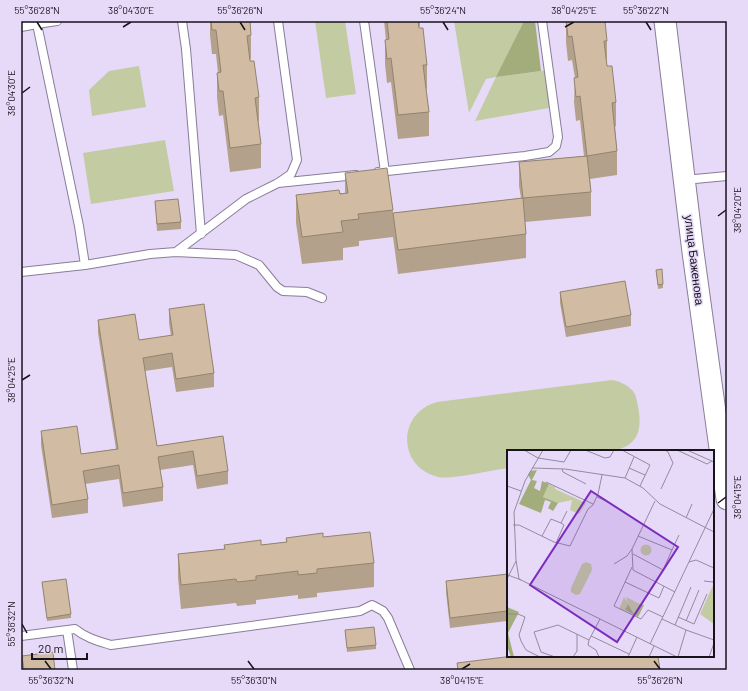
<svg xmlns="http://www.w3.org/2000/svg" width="748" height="691" font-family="Barlow,sans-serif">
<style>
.green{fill:#c3cba2}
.forest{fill:#a3ad7b}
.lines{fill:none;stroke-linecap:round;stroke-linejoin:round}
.service-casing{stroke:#897d98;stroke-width:10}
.tertiary-casing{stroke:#897d98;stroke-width:23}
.service{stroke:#fff;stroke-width:8}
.tertiary{stroke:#fff;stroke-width:21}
.wall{fill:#b4a18b}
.building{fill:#d1bba2;stroke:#928371}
.ticks{fill:none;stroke:#17131d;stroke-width:1.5}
.labels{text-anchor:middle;stroke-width:3;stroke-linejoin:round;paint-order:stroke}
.street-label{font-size:12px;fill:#17131d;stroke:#e7daf8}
.inset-road{fill:none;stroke:#948aa0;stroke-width:1}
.view{fill:#7b2cbf;fill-opacity:0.15;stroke:#7b2cbf;stroke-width:2}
.inset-edge{fill:none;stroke:#17131d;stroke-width:2}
.neatline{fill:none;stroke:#17131d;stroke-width:1.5}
.ticks-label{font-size:10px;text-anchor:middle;fill:#17131d}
</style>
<rect width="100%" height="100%" fill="#e7daf8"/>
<path class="green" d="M315,21H345L356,94L326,98Z
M454,21H524L497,77L549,70L554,107L475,121L496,77L486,79L469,113Z
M139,66L146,107L92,116L89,90L109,71Z
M165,140L174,191L91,204L83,153Z
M612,380C619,381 626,384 632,390C636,394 637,401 638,407C643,431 637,447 611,451H508V468C492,470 451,480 438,477C397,467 397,413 437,402Z"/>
<path class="forest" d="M524,21H535L541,71L496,77Z"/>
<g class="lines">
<defs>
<path id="service" d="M182,21L186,49L201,234
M364,21L385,172
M37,24L57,21
M21,27L37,24L79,226L85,265
M378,172L525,156L549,152L556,146L558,137L542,21
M684,180L727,176
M278,183L356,175
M176,252L236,255L259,265L277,287L283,291L307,292L322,298
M21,272L85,265L150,254L176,252L246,199L278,183L291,174L297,160L278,21
M67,630L73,670
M21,636L75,629C86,638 98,641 111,645L360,611L372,605L383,611L388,618L410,670"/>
<path id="tertiary" d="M665,21L693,252L727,499"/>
</defs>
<use href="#service" class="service-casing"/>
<use href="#tertiary" class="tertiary-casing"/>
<use href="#service" class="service"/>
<use href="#tertiary" class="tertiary"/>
</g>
<path class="wall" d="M210,21H250L251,35V59H250L259,97V121H258L261,144V168L230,172L223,115L219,116L217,97V73H218L216,54H212L210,35Z
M380,21H420V26L419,27L427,65V89H426L429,112V136L398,139L391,82L387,83L385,64V40H386L384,21Z
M566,21H605L607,41V66L616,102V126L615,127L617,151V175L590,179L591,192V216L525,222L526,234V258L398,274L393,237V213L521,198L519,186V162L584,156L580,120L576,121L574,102L575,78L572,60L568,61L566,42Z
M345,173L393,210V237L359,241V246L343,248V260L302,264L296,223V195L345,193Z
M155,201L181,222V229L157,231Z
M656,270L663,284V288L658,289Z
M560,292L631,315V326L566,337L560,303Z
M169,309L214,373V387L176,392L172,367L145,371L157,446L223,436L228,471V484L197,489L193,465L160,470L163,487V501L123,507L119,479L85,484L88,499V513L52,518L41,445V431L81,454L116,449L98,333V320L139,340L171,336L169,323Z
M323,537L374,563V587L317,593V597L298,599V595L256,600V604L237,606L236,603L181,609L178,578V554L224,549V545H261L286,542V538Z
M508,574V630L507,621L450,628L446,592V581Z
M42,582L71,614V618L47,621Z
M345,630L376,645V649L347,652Z
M22,656L55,670H22Z"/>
<path class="building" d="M211,21H250L251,35L247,36L250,61H254L259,97L255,98L261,144L230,148L223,91H219L217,73L221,72L216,30H212Z
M387,21H418L419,28H423L427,65H423L429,112L398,115L391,58L387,59L385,40L389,39Z
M566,21H605L607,41H604L607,66H612L616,102L612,103L617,151L587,156L580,96L576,97L574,78L578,77L572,36L568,37Z
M587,156L591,192L523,198L519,162Z
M387,168L393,210L358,214L359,219L341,221L343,232L302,237L296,195L339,190L340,194L348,193L345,173Z
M523,198L526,234L398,250L393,213Z
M178,199L181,222L157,224L155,201Z
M662,269L663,284L658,285L656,270Z
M625,281L631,315L566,327L560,292Z
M204,304L214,373L176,379L172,353L143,358L157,446L223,436L228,471L197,476L193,451L158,457L163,487L123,493L119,465L83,471L88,499L52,505L41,431L77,426L81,454L118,449L98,320L135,314L139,340L173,335L169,309Z
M370,532L374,563L317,569V573L298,575V571L256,576V580L237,582L236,579L181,585L178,554L225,549L224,545L261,540V545L287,542L286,538L323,533V537Z
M508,574V619L507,611L450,618L446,581Z
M66,579L71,614L47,618L42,582Z
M374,627L376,645L347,648L345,630Z
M53,652L55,670H24L22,656Z
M513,656H658L660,670H458L457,663Z"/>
<path class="ticks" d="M37,22L42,30M240,22L245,30M443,22L448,30M646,22L651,30M123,27L131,22M565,27L574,22M22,93L30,87M718,216L726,210M22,380L30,375M718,503L726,497M22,624L27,633M45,661L51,669M248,661L254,669M654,661L660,669M462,669L470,664"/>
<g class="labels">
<g class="street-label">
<text transform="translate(694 260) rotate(83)" y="4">улица Баженова</text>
</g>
</g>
<g transform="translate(507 450)">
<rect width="207" height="207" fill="#e7daf8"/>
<path d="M42,34L48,37V39L79,53L72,64L63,60L65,50L51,53L36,47ZM133.5 100a5.5 5.5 0 1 1 11 0a5.5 5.5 0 1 1-11 0ZM79,112L84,114L85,120L73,144L69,145L64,142V138L75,114ZM207,133V174L193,164ZM117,147L121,153L119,147L133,154L127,164L121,154L118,161L112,159Z" fill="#c3cba2"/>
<path d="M30,20L25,30L30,31L27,38L33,41L35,31L42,34L36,47L51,53L46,61L41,58L44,52L38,50L34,63L12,54L24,30L21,25L23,21ZM121,154L127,164L133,154L137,155L131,167L118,160ZM0,157L12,162L1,183L7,207H4L0,196Z" fill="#a3ad7b"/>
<path class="inset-road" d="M17,0L31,8L57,12L64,0M36,0L18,31L7,62L9,110L12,129L170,207M78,0L98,8L103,7L107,0M115,0L143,15L133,36M170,0L200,14L205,11M180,0L207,12M25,18L58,19L118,28L136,38L153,54L207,82M122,18L138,25M55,19L56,22L79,34M118,28L127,7M39,32L86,54M0,36L14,41M154,39L166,13L161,2L158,0M90,47L101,52M148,51L125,99L126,120L168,142M179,68L185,54M6,75H12L47,92L63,96L81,59L86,55L91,44L95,25M35,86L44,69L54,73L60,61M131,86L165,100L172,85M49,93L57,75L54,73M126,104L156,120L165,100M182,112L189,110L207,118M107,114L120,106L125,99M125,117L107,156L134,169L141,160L156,167M1,125L14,130M0,129L9,111M197,131L206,132L207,129M118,132L152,148L157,136M0,164H11L18,167L12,185L14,191L19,200L33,207M171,167L187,174L200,144M155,169L168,175L184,137M179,171L192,140M168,175L179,180L171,207M179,180L207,190M84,186L122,204M82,190L81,195L89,200L92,207M143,194L207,59M48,207L34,202L27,182L51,175L82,190L93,169M66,207L70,201V184M121,207L130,187M142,207L147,196M202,207L207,193"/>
<path class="view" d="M84,41L171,97L110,192L23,135Z"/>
<rect width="207" height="207" class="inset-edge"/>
</g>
<rect width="748" height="691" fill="none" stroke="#e7daf8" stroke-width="44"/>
<path d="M32 653v6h55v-6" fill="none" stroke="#17131d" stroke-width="2"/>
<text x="38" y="653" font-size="12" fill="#17131d" stroke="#e7daf8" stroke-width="3" paint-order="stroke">20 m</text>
<rect x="22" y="22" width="704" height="647" class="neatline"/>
<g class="ticks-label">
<text x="37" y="14">55°36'28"N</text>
<text x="131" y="14">38°04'30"E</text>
<text x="240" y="14">55°36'26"N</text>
<text x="443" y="14">55°36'24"N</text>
<text x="574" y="14">38°04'25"E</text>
<text x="646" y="14">55°36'22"N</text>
<text transform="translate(11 93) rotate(-90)" y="4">38°04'30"E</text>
<text transform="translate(737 210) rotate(-90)" y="4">38°04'20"E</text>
<text transform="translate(11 380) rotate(-90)" y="4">38°04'25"E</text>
<text transform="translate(737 497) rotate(-90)" y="4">38°04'15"E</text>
<text transform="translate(11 624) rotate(-90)" y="4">55°36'32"N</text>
<text x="51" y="684">55°36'32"N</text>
<text x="254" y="684">55°36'30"N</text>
<text x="462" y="684">38°04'15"E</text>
<text x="660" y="684">55°36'26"N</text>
</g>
</svg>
